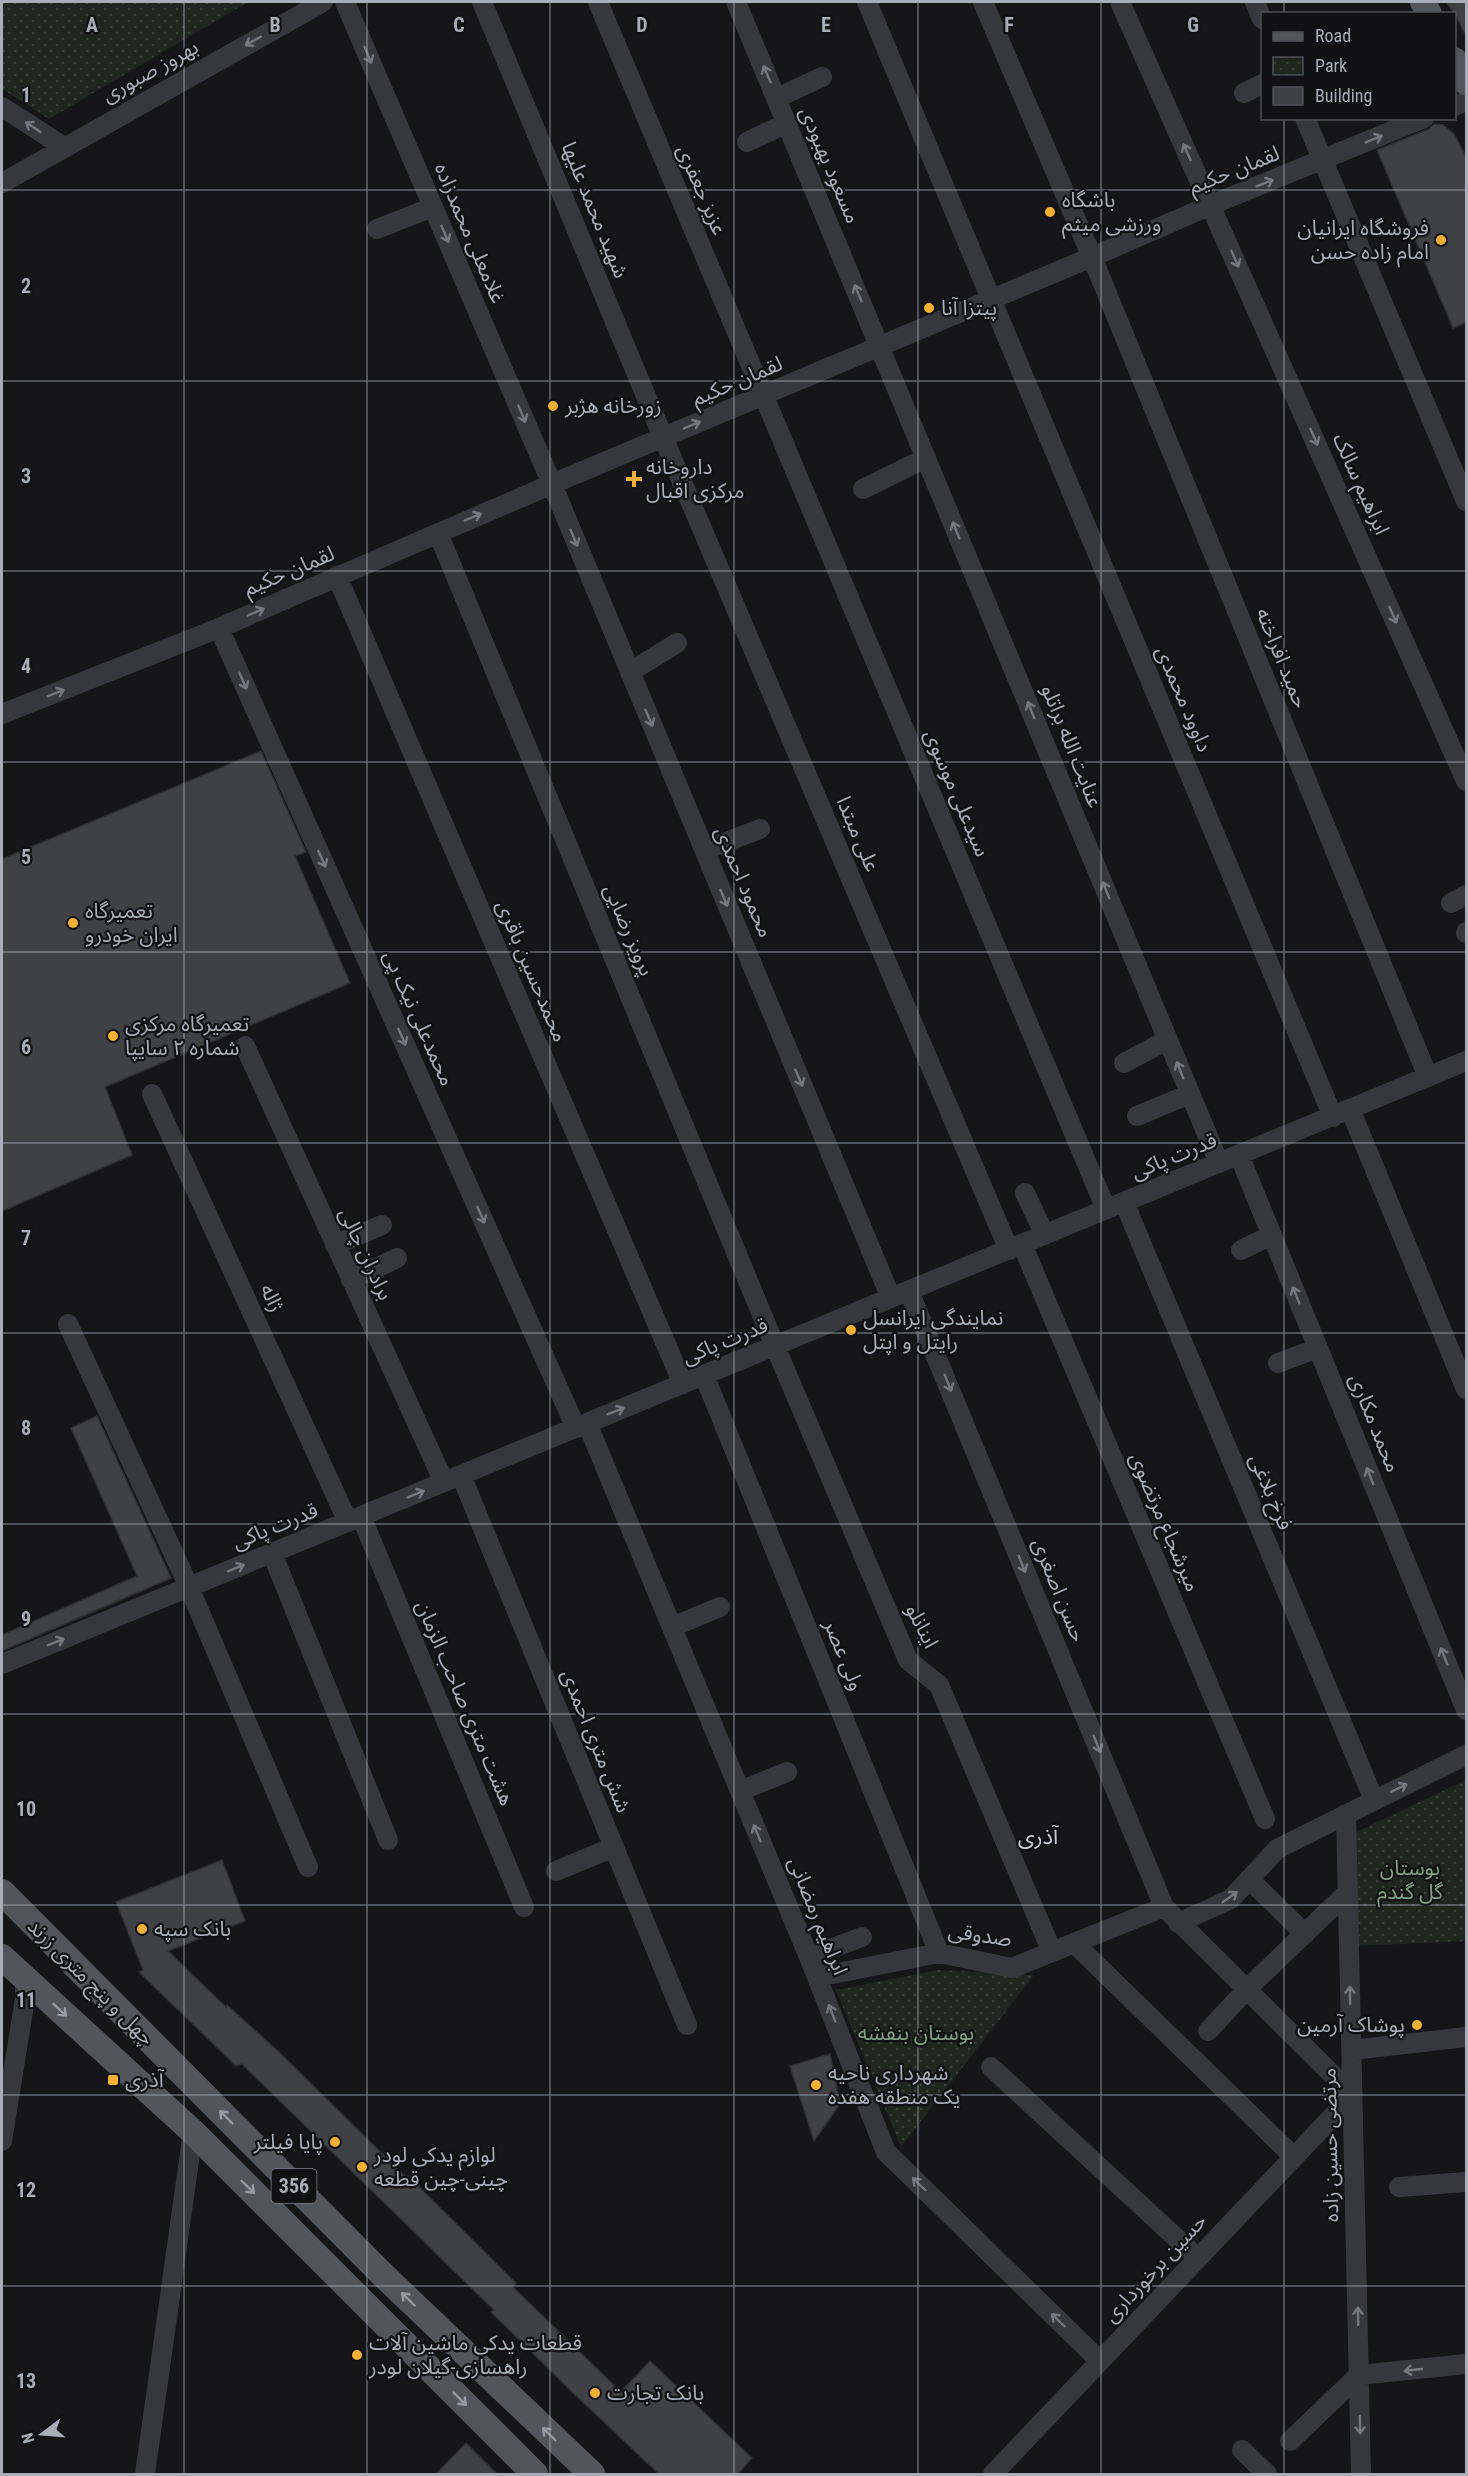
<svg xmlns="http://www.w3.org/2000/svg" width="1468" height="2476" font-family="'Roboto Condensed','Noto Sans Arabic',sans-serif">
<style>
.park{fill:url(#park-dots)}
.building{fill:#404145;stroke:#303034;stroke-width:1.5}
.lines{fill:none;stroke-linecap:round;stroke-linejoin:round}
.minor{stroke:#37383d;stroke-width:20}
.major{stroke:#53555c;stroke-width:26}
.oneway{stroke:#757881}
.oneway2{stroke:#979ba6}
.grid{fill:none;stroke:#a8adb8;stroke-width:1.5;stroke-opacity:0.55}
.poi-dot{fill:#f2b134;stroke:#111113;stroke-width:2}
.labels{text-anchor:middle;stroke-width:4.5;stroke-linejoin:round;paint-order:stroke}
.shield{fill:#111113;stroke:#7b7e86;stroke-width:1.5}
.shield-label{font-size:20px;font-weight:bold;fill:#a8adb8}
.street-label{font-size:21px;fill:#a8adb8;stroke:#111113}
.poi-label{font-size:21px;fill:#a8adb8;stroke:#111113;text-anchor:start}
.park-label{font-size:21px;fill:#7fa381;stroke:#111113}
.neighbourhood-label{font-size:22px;fill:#c9ccd4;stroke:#111113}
.grid-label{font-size:20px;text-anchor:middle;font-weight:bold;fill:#a8adb8;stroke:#111113;stroke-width:4.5;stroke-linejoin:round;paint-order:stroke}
</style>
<defs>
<pattern id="park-dots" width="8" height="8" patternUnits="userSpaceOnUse" patternTransform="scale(1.5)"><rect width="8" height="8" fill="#1e261f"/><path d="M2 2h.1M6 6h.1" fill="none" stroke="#3c433d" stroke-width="1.8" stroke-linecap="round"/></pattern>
</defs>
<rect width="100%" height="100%" fill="#161618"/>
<path class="park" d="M2,2H248L49,119L2,89Z
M1466,1780V1941L1354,1946L1352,1834Z
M938,1970L1034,1975L901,2147L836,1990Z"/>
<path class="building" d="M1446,2H1467V38L1455,14Z
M1434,124L1443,125L1454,134L1467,159V322L1453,328L1377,150L1429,129Z
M261,751L306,852L295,856L350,983L105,1087L132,1155L2,1211V859Z
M97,1416L171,1578L2,1651V1635L137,1576L71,1428Z
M222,1860L245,1921L168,1951L226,2007L227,2005L280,2053L406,2177L408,2176L516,2283L513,2287L621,2392L650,2361L752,2458L737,2475H660L569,2389L491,2312L494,2310L242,2064L236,2066L139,1972L143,1970L116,1902Z
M830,2054L840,2104L814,2141L790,2066Z
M466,2443L498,2475H435Z"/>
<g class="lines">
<path class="minor" d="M345,2L552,484L891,1298
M482,2L663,437L1009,1250
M598,2L1106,1209
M736,2L1219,1163
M867,2L1333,1117
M983,2L1092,257L1428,1077
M1120,2L1466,781
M1255,2L1262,19
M1244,93L1262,84
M777,98L822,77
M1454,106L1466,101
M2,107L64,147
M1305,118L1466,501
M747,142L787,123
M2,183L323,2
M377,229L433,207
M863,489L926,458
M438,533L775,1346L908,1660L939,1685L1052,1952
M337,576L683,1384
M219,628L576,1428
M630,672L677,643
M2,714L219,628L552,484L1092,257L1211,205L1424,118
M705,850L760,829
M1451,903L1466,895
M1466,933V932
M245,1046L444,1482
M1124,1063L1167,1040
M152,1094L348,1522
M1350,1109L1466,1389
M1137,1116L1190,1094
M1239,1155L1466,1710
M1025,1193L1045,1235
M1124,1202L1374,1800
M1022,1244L1265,1819
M335,1245L382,1225
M1241,1250L1272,1235
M351,1280L397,1258
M909,1291L1164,1907L1353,2095L993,2474
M68,1324L189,1587L308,1867
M1278,1363L1318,1348
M704,1375L939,1953
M587,1423L809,1957L886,2152L1100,2361
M461,1475L687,2025
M361,1516L524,1907
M272,1553L388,1840
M672,1627L720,1607
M2,1664L1466,1061
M740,1791L787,1772
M1346,1814L1361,2474
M556,1871L614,1847
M1249,1879L1305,1934
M1178,1923L1231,1899L1277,1849L1466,1755
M1074,1943L1294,2157
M809,1957L862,1937
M817,1977L939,1953L1012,1968L1164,1907
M1208,2031L1247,1989L1348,1892
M1352,2050L1466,2037
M991,2067L1198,2258
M2,2141L25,1999V1978
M1399,2187L1466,2182
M1359,2375L1466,2364
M1290,2441L1359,2375
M1242,2450L1267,2474
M145,2474L193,2132"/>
<path class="major" d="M1423,2L1429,14
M1454,60L1466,82
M2,1892L384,2276L592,2474
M2,1957L193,2132L535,2474"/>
</g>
<defs><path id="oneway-shaft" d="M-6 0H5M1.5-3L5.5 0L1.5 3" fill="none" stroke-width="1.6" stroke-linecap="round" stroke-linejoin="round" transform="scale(1.5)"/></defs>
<g class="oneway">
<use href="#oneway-shaft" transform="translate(253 41) rotate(151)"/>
<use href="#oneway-shaft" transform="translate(368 55) rotate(67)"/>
<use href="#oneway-shaft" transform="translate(767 74) rotate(-113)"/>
<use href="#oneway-shaft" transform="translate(33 127) rotate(-146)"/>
<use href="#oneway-shaft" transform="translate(1374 139) rotate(-22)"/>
<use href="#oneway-shaft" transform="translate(1187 152) rotate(-114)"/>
<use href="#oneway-shaft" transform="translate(1265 183) rotate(-22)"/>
<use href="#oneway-shaft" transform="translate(445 234) rotate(67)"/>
<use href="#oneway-shaft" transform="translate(1235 259) rotate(66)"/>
<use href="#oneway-shaft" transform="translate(858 293) rotate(-113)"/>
<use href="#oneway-shaft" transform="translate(522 414) rotate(67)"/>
<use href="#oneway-shaft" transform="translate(692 425) rotate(-23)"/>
<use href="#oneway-shaft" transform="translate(1314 437) rotate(66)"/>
<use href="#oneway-shaft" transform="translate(473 517) rotate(-23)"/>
<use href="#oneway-shaft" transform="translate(956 530) rotate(-112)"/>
<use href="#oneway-shaft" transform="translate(574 538) rotate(67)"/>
<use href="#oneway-shaft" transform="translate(256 612) rotate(-23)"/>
<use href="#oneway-shaft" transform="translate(1393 615) rotate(66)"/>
<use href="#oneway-shaft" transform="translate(243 681) rotate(66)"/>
<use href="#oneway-shaft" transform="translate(56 693) rotate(-22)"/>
<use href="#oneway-shaft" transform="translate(1031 710) rotate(-112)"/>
<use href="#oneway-shaft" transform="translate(649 718) rotate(67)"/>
<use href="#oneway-shaft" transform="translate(322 859) rotate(66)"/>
<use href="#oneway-shaft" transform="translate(1106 890) rotate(-112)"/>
<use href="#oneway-shaft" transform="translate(724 898) rotate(67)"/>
<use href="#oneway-shaft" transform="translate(402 1037) rotate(66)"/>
<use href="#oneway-shaft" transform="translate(1180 1070) rotate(-112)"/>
<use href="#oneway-shaft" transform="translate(799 1078) rotate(67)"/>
<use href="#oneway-shaft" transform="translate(481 1215) rotate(66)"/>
<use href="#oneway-shaft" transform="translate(1296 1295) rotate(-112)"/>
<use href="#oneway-shaft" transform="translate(948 1383) rotate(68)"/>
<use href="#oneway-shaft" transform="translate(616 1411) rotate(-22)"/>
<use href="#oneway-shaft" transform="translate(1370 1476) rotate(-112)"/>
<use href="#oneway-shaft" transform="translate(416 1494) rotate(-22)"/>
<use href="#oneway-shaft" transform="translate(1022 1564) rotate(68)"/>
<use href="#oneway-shaft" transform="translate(236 1568) rotate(-22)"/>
<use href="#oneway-shaft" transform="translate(56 1642) rotate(-22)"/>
<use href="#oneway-shaft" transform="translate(1444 1656) rotate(-112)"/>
<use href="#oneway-shaft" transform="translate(1097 1744) rotate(68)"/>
<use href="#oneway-shaft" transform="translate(1399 1788) rotate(-26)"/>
<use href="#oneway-shaft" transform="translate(757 1833) rotate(-113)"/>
<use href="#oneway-shaft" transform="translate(1230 1897) rotate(-36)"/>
<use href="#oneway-shaft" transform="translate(1350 1995) rotate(-91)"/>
<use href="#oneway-shaft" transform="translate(832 2013) rotate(-111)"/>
<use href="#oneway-shaft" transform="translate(919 2184) rotate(-136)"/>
<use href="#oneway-shaft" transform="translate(1358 2316) rotate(-91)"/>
<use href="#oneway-shaft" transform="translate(1058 2320) rotate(-136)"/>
<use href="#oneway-shaft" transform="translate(1413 2370) rotate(174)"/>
<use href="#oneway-shaft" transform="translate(1360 2425) rotate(89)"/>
</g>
<g class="oneway2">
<use href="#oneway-shaft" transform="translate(60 2010) rotate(43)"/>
<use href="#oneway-shaft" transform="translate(226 2117) rotate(-135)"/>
<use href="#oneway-shaft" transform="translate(248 2187) rotate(44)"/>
<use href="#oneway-shaft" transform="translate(408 2299) rotate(-136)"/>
<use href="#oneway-shaft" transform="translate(460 2399) rotate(45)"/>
<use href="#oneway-shaft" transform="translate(549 2434) rotate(-136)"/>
</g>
<path class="grid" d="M184,2V2474M367,2V2474M550,2V2474M734,2V2474M918,2V2474M1101,2V2474M1284,2V14M1284,118V2474M2,190H1466M2,381H1466M2,571H1466M2,762H1466M2,952H1466M2,1143H1466M2,1333H1466M2,1524H1466M2,1714H1466M2,1905H1466M2,2095H1466M2,2286H1466"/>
<g class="poi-dot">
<circle cx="1050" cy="212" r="6"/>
<circle cx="1441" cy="240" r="6"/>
<circle cx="929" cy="308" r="6"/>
<circle cx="553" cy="406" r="6"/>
<path d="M631 470h6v6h6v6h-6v6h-6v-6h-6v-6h6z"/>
<circle cx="73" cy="923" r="6"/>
<circle cx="113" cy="1036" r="6"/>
<circle cx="851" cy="1330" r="6"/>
<circle cx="142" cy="1929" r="6"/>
<circle cx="1417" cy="2025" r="6"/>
<rect x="107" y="2074" width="12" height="12" rx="3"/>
<circle cx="816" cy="2085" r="6"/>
<circle cx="335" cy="2142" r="6"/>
<circle cx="362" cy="2167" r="6"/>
<circle cx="357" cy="2355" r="6"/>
<circle cx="595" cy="2393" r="6"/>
</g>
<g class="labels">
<rect class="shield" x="271.5" y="2169" width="45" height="34" rx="4.5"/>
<g class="shield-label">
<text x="294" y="2193">356</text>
</g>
<g class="street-label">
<text transform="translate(150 71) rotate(-29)" y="7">بهروز صبوری</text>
<text transform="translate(830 165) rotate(67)" y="7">مسعود بهبودی</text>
<text transform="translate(1234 170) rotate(-22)" y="7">لقمان حکیم</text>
<text transform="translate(702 190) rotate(67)" y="7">عزیز جعفری</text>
<text transform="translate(595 210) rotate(68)" y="7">شهید محمد علیها</text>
<text transform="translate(470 233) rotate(67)" y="7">غلامعلی محمدزاده</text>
<text transform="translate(737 381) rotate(-23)" y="7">لقمان حکیم</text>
<text transform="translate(1361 484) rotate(66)" y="7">ابراهیم سالک</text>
<text transform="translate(289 571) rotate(-23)" y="7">لقمان حکیم</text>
<text transform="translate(1282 658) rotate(68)" y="7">حمید افراخته</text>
<text transform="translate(1184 699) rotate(67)" y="7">داوود محمدی</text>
<text transform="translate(1072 746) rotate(68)" y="7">عنایت الله براتلو</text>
<text transform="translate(957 793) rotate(67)" y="7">سیدعلی موسوی</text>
<text transform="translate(858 834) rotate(67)" y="7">علی مبتدا</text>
<text transform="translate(744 882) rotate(67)" y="7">محمود احمدی</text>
<text transform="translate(629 930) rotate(67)" y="7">پرویز رضایی</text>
<text transform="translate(532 971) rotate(67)" y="7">محمدحسین باقری</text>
<text transform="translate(419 1018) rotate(66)" y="7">محمدعلی نیک پی</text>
<text transform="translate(1174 1156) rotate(-22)" y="7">قدرت پاکی</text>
<text transform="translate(366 1254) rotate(65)" y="7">برادران چالی</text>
<text transform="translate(272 1298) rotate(65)" y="7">ژاله</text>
<text transform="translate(725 1341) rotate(-22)" y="7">قدرت پاکی</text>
<text transform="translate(1375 1423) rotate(68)" y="7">محمد مکاری</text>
<text transform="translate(1271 1492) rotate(67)" y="7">فرخ بلاغی</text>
<text transform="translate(1165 1522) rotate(67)" y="7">میرشجاع مرتضوی</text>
<text transform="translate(275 1526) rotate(-22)" y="7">قدرت پاکی</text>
<text transform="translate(1059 1590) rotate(68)" y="7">حسن اصغری</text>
<text transform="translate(922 1626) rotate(63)" y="7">اینانلو</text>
<text transform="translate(844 1655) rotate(68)" y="7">ولی عصر</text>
<text transform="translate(465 1703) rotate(67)" y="7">هشت متری صاحب الزمان</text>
<text transform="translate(596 1741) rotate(68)" y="7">شش متری احمدی</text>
<text transform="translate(818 1916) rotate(68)" y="7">ابراهیم رمضانی</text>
<text transform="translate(980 1935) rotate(8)" y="7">صدوقی</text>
<text transform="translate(91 1982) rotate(45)" y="7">چهل و پنج متری زرند</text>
<text transform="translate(1330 2145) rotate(-91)" y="7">مرتضی حسین زاده</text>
<text transform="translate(1155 2268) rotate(-47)" y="7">حسین برخورداری</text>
</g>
<g class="poi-label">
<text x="1062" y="207">باشگاه<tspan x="1062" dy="24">ورزشی میثم</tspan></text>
<text x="1429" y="235" text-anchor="end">فروشگاه ایرانیان<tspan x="1429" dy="24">امام زاده حسن</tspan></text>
<text x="941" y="315">پیتزا آنا</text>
<text x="565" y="413">زورخانه هژبر</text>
<text x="646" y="474">داروخانه<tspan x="646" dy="24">مرکزی اقبال</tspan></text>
<text x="85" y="918">تعمیرگاه<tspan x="85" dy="24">ایران خودرو</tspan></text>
<text x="125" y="1031">تعمیرگاه مرکزی<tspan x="125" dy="24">شماره ۲ سایپا</tspan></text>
<text x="863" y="1325">نمایندگی ایرانسل<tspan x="863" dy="24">رایتل و اپتل</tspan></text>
<text x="154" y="1936">بانک سپه</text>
<text x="1405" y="2032" text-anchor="end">پوشاک آرمین</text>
<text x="828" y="2080">شهرداری ناحیه<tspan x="828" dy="24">یک منطقه هفده</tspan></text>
<text x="125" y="2087">آذری</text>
<text x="323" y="2149" text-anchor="end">پایا فیلتر</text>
<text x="374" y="2162">لوازم یدکی لودر<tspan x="374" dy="24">چینی-چین قطعه</tspan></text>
<text x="369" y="2350">قطعات یدکی ماشین آلات<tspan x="369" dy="24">راهسازی-گیلان لودر</tspan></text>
<text x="607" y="2400">بانک تجارت</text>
</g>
<g class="park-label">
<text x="1410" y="1875">بوستان<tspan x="1410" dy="24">گل گندم</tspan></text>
<text x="916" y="2040">بوستان بنفشه</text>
</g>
<g class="neighbourhood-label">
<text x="1038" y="1844">آذری</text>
</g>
</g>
<g class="grid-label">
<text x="92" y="32">A</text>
<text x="275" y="32">B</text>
<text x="459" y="32">C</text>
<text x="642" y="32">D</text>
<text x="826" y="32">E</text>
<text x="1009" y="32">F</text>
<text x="1193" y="32">G</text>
<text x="26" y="102">1</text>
<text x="26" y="293">2</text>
<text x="26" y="483">3</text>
<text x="26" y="673">4</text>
<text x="26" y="864">5</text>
<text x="26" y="1054">6</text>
<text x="26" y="1245">7</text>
<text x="26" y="1435">8</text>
<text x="26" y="1626">9</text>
<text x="26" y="1816">10</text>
<text x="26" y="2007">11</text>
<text x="26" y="2197">12</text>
<text x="26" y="2388">13</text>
</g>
<rect width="1468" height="2476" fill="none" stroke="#a8adb8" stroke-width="6"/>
<rect x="1261" y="12" width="195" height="108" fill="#111113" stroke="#4d4f55" stroke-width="1.5"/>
<rect x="1273" y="32" width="30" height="9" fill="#53555c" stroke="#4d4f55" stroke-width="1.5"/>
<text x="1315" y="42" font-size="18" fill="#a8adb8">Road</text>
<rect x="1273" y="57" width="30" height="18" fill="url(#park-dots)" stroke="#4d4f55" stroke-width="1.5"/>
<text x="1315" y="72" font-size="18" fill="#a8adb8">Park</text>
<rect x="1273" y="87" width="30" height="18" fill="#404145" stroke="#4d4f55" stroke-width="1.5"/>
<text x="1315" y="102" font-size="18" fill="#a8adb8">Building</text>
<g transform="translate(42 2434) rotate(254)" stroke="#111113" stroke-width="4.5" paint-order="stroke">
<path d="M0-4.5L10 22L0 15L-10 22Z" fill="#a8adb8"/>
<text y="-9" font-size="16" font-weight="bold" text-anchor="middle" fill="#a8adb8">N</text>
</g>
</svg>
